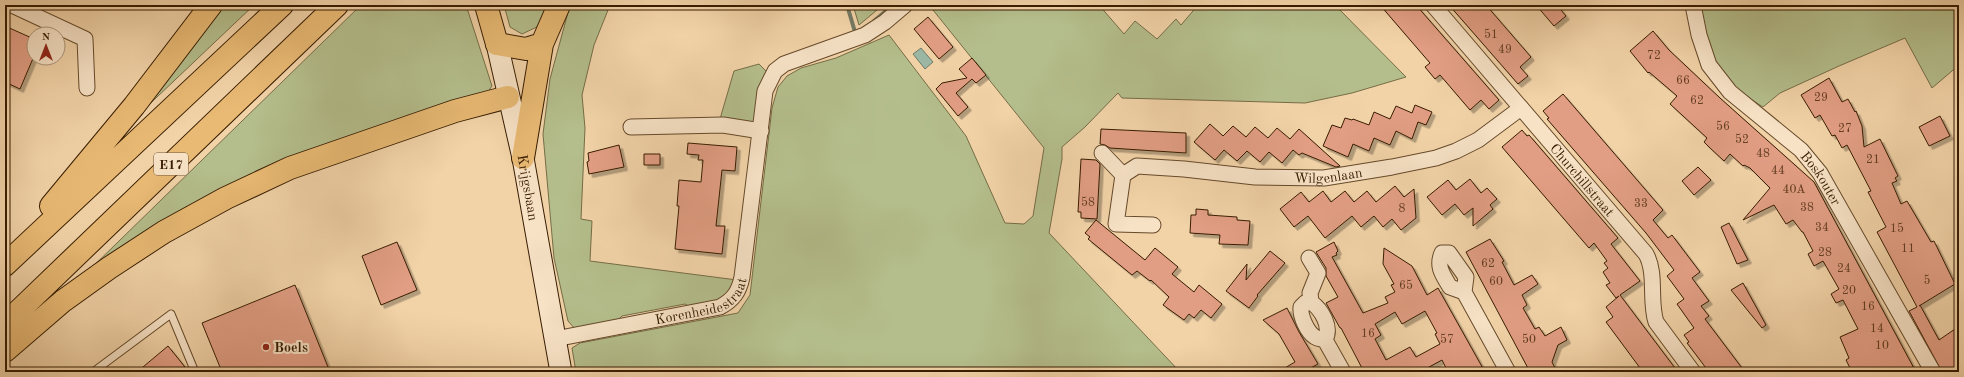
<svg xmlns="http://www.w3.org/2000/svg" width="1964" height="377" font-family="'Old Standard TT',serif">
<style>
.green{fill:#b4be8c;stroke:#766d46}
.water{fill:#9bb8a6;stroke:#737a64}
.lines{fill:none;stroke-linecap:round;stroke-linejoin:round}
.stream{stroke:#737a64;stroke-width:4}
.building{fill:#e29e84;stroke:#371c00;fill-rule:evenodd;filter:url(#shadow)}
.service-casing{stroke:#664a2a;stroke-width:9}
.minor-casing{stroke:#664a2a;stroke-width:17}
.secondary-casing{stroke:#371c00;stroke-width:23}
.primary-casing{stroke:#371c00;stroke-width:24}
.motorway-casing{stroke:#371c00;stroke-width:24}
.service{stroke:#f7e2c6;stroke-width:7}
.minor{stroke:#f7e2c6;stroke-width:15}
.secondary{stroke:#f7e2c6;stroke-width:21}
.primary{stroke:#e9ba74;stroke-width:22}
.motorway{stroke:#e9ba74;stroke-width:22}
.poi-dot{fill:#8f2418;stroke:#f7e2c6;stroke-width:1.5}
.labels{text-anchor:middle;stroke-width:4;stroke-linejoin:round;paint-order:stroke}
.number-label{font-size:12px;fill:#623c21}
.shield{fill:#f7e2c6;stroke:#71573b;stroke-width:1}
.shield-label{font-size:13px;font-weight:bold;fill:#371c00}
.street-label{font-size:14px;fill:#371c00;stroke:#f7e2c6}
.poi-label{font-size:14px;font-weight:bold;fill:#371c00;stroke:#f7e2c6;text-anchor:start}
</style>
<defs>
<filter id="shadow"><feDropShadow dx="3.5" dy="3.5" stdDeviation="0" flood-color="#0004"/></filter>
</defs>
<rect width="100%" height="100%" fill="#f2d3a8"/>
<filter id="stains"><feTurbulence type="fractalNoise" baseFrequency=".005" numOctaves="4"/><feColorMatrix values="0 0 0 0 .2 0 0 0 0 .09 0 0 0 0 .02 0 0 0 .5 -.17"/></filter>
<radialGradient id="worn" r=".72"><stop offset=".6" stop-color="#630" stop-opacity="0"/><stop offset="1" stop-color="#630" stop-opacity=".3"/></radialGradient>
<path class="green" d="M219,5H254L137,116Z
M361,5H466L492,86L485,96L289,161L77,282Z
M504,5H549L541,25L522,34L510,27Z
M570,5H610L594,45L582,95L585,128L581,219L592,221L590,261L737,280L718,304L692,308L685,304L622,316L615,323L576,330L568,321L554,258L543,134L550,79Z
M853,5H883L859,25Z
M929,5H1099L1124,34L1135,21L1157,39L1176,19L1181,25L1198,5H1335L1406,77L1352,93L1305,103L1122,98L1118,93L1085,127L1062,147V159L1049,233L1180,372H576L572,348L580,343L738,313L750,295L772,108L778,87L787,76L801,68L836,58L889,35L966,136L1005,223L1024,224L1033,216L1044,148Z
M1698,5H1959V65L1932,88L1905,38L1839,66L1780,93L1763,107L1738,91L1714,62Z
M759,64L767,72L754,122L720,119L734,71Z"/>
<path class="water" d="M921,48L933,62L925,69L913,54Z"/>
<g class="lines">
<path class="stream" d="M847,5L855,32
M874,21L893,5"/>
</g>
<path class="building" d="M1380,5H1416L1499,100L1489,109L1481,100L1470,110L1440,75L1435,79L1425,67L1430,63Z
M1449,5H1486L1531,57L1520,67L1528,76L1518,84Z
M1536,5H1557L1566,16L1554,26Z
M928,17L953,47L939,59L914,29Z
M5,26L34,39V56L20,89L5,82Z
M1653,31L1669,50L1720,98L1814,182L1916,372H1852L1846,360L1849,358L1840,337L1858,329L1843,300L1836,303L1831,294L1839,289L1823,261L1814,266L1808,254L1813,251L1803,232H1802L1793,220L1786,224L1774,205L1743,220L1770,188L1750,168L1744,165L1743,166L1730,154L1724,161L1709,147L1704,142L1707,138L1670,104L1677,96L1649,72L1648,73L1630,51Z
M972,58L986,75L976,83L972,79L956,93L968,107L958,116L936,89L942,83L967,78L959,69Z
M1829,78L1842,102L1848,99L1855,112L1856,111L1862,126L1864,147L1880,139L1898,176L1895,178L1897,181L1892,183L1901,204L1907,201L1931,242L1934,241L1955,284L1919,306L1920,305L1939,340L1955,329L1959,337V372H1942L1909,311L1917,307L1877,232L1886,227L1868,192L1871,191L1847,145L1842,148L1835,135L1832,136L1820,115L1815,118L1801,95Z
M1563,94L1663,210L1653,220L1668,238L1672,235L1700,272L1692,278L1709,301L1701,306L1709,316L1705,319L1745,372H1709L1687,343L1689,342L1684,335L1694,328L1677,304L1684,299L1667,276L1674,270L1646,233L1547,119L1549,118L1543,111Z
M1415,105L1432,112L1426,125L1418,122L1412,139L1396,131L1390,145L1374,138L1369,151L1353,144L1348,157L1323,146L1332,125L1341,128L1345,118L1352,120L1353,119L1369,125L1374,112L1390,119L1396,106L1412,113Z
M1940,116L1950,136L1929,146L1919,127Z
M1210,124L1223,136L1233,126L1246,137L1255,127L1268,138L1277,128L1290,139L1299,129L1340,166L1336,167L1302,153L1299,155L1293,150L1282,163L1269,152L1260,162L1247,151L1237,161L1224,150L1215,160L1194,142Z
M1101,129L1186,133V153L1110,148L1105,145L1100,144Z
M1522,130L1527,136L1529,135L1618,238L1611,244L1640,281L1620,295L1678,372H1643L1606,322L1613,317L1606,307L1619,296L1616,298L1606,285L1610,283L1603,272L1608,268L1604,263L1607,261L1594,243L1589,248L1502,147Z
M688,143L737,147L735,171L722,170L716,226H725L722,254L675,249L679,206H677L679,180L701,182L703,160H698L699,155L687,154Z
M619,145L624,167L589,174L587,162L589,161L588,153Z
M644,154H660V165H644Z
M1081,159L1096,160L1100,164L1097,219L1081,218V212H1078Z
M1698,167L1711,180L1694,195L1682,181Z
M1470,179L1481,193L1487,188L1497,199L1490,205L1493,209L1473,226V208L1464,215L1455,204L1442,215L1427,197L1448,180L1456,190Z
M1395,186L1404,197L1414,189L1416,218L1401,230L1392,219L1383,227L1374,216L1361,227L1352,216L1325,238L1308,216L1294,227L1280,209L1301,192L1309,202L1323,191L1331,202L1345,191L1354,202L1367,191L1376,202Z
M1196,209L1208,210V215L1237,217V220L1250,221L1248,245L1219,244L1220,235L1190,233L1191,215H1196Z
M1096,220L1145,260L1155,248L1178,267L1172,274L1194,292L1199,285L1222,304L1211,318L1201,310L1194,318L1189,314L1184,320L1163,305L1169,297L1151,280L1150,281L1137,271L1132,275L1088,239L1090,237L1085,233Z
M1729,223L1748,260L1737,264L1721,227Z
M1490,239L1504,261L1502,262L1514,285L1532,275L1538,284L1522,295L1527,305L1523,308L1535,329L1539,327L1545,336L1561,327L1567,340L1558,345L1552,362L1557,372H1530L1466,252Z
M397,242L417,290L381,305L362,256Z
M1334,242L1338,251L1336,253L1337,255L1332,257L1363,313L1388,303L1385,297L1395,292L1391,285L1394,284L1383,264L1384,248L1412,266L1427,295L1438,288L1485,372H1448L1442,360L1420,372H1364L1341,328H1340L1326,303L1338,297L1326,276V268L1316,252ZM1425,311L1437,333L1435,334L1440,344L1416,357L1410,347L1386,360L1375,339L1381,335L1375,324L1395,312L1402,324Z
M1270,251L1285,263L1257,295L1258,296L1249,308L1226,291L1247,264L1246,280Z
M1743,283L1766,325L1762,328L1731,290Z
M295,285L330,372H222L202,323Z
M1287,308L1299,332L1318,364L1303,372H1278L1295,362L1279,334L1263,320Z
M168,346L189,372H137Z"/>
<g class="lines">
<defs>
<path id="service" d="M93,372L171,314L195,372"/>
<g id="minor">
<path d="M12,5L85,39L87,88"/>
<path id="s1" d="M1433,5L1646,254C1657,274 1649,301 1656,322L1693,372"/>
<path id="s2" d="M1693,5L1699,35L1709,65L1730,92L1801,150L1820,173L1933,372"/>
<path d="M631,127L723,125L761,131"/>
<path d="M1102,153L1123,175"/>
<path id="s3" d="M1153,225L1116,224L1123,175L1137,166L1184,169L1255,177L1324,178L1392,167L1436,158L1456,151L1478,140L1521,108"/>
<path d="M1309,258L1318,273L1310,293L1311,302"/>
<path d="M1464,292L1450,287C1443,275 1436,267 1442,253H1449L1466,277L1464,292L1508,372"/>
<path id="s4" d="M555,339L720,307C733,300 739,292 742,277L765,91L775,71L784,64L865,35L885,22L905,5"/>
<path d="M1325,340C1332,327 1322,310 1311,302L1305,303L1301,307C1300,316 1307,332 1315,337C1318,339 1322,339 1325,340L1343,372"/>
</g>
<g id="secondary">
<path id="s5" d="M497,44L523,158L561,372"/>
</g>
<path id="primary" d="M486,5L497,44"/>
<path id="motorway" d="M497,44L526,49L542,44
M523,158L542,44L559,5
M51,206L134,106L211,5
M5,265L282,5
M5,324L337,5
M5,351L63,301L109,268L164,232L226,198L290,168L455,111L508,97"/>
</defs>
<use href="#service" class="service-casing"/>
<use href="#minor" class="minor-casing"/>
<use href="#secondary" class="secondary-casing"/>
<use href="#primary" class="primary-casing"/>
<use href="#motorway" class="motorway-casing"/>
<use href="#service" class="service"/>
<use href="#minor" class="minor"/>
<use href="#secondary" class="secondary"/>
<use href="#primary" class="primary"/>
<use href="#motorway" class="motorway"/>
</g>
<circle class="poi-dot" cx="266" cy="347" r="4"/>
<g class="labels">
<g class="number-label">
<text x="1491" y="38">51</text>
<text x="1505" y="53">49</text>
<text x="1654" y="59">72</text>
<text x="1683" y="84">66</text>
<text x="1821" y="101">29</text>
<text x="1697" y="104">62</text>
<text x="1723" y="130">56</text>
<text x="1845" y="132">27</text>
<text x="1742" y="143">52</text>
<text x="1763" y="157">48</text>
<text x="1873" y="163">21</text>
<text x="1778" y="174">44</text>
<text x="1794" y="193">40A</text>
<text x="1088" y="206">58</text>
<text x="1641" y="207">33</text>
<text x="1807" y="211">38</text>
<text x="1402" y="212">8</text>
<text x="1822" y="231">34</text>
<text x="1897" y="232">15</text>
<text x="1908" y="252">11</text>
<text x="1825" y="256">28</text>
<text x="1488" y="267">62</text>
<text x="1844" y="272">24</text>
<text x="1927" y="284">5</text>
<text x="1496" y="285">60</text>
<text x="1406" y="289">65</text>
<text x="1849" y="294">20</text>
<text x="1868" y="310">16</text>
<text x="1877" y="332">14</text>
<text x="1368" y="337">16</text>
<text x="1447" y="343">57</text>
<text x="1529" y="343">50</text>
<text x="1882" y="349">10</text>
</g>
<rect class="shield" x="154" y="153" width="34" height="22" rx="3"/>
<g class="shield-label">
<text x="171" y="169">E17</text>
</g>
<g class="street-label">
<text dy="5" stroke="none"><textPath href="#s3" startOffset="295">Wilgenlaan</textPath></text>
<text dy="5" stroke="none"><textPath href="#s2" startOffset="223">Boskouter</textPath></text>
<text dy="5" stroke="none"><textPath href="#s1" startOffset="230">Churchillstraat</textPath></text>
<text dy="5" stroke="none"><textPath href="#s5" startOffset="147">Krijgsbaan</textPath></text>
<text dy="5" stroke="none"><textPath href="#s4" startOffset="154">Korenheidestraat</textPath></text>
</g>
<g class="poi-label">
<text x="274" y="352">Boels</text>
</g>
</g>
<rect width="1964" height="377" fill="none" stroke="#f2d3a8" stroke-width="20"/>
<rect x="6" y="6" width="1952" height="365" fill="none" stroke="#371c00" stroke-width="2"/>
<rect x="10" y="10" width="1944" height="357" fill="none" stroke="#371c00"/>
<g transform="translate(46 46)"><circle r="19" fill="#f7e2c6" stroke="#aa9377"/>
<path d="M0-3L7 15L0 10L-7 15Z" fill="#8f2418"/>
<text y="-6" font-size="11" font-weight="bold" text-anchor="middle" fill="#371c00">N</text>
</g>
<rect width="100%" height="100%" filter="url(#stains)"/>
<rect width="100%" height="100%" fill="url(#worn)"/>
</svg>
